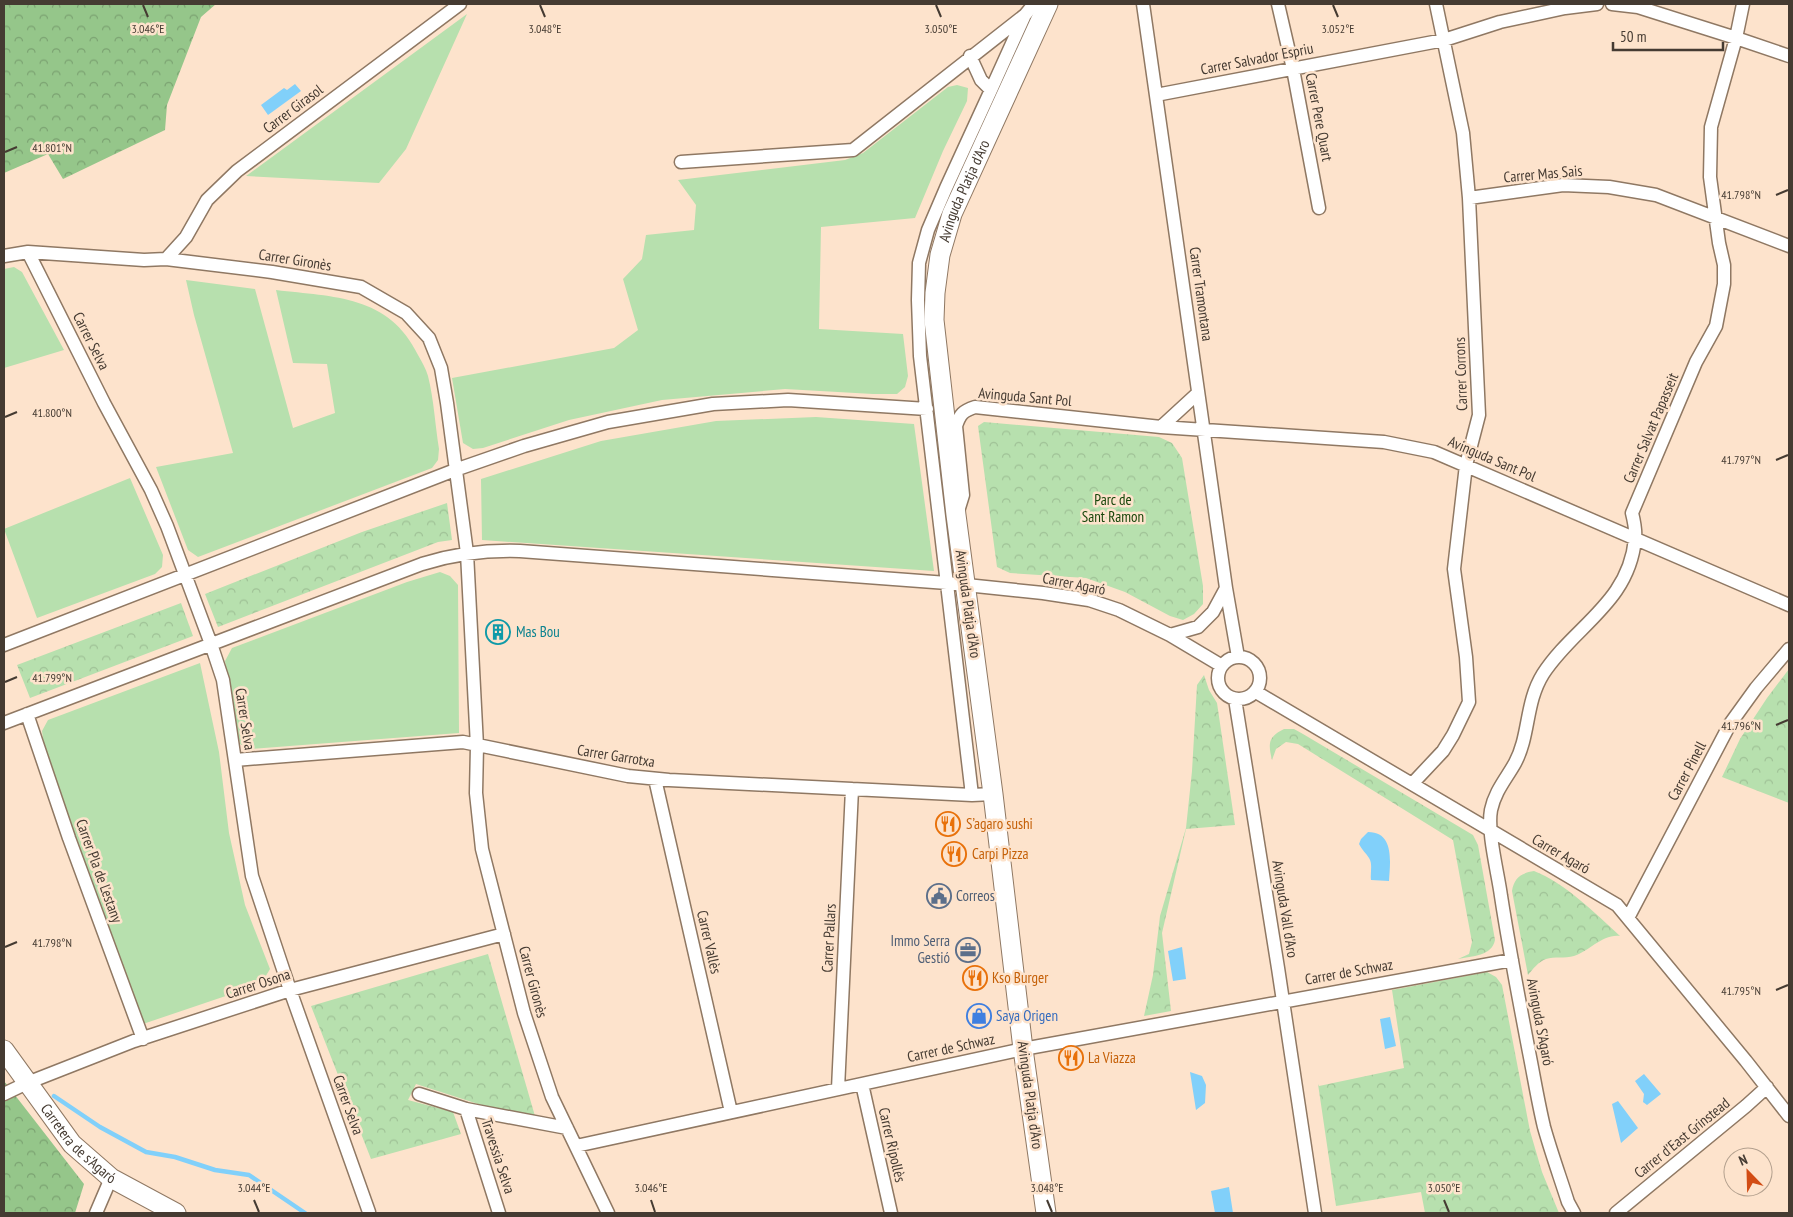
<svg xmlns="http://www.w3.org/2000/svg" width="1793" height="1217" font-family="'PT Sans Narrow',sans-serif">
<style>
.grass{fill:#b7e0ae}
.forest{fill:url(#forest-crowns)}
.park{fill:url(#park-crowns)}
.water{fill:#81d0fa}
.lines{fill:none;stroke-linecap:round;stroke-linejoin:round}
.stream{stroke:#81d0fa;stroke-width:4.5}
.street-casing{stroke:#8f7863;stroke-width:15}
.secondary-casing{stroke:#8f7863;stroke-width:21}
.street{stroke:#fff;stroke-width:12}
.secondary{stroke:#fff;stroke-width:19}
.ticks{fill:none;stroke:#453b32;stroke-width:2}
.labels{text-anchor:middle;stroke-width:5;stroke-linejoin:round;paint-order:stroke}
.street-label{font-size:15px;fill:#453b32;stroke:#fde3cc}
.park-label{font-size:15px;fill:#17460a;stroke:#fde3cc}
.culture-label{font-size:15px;fill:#0d838f;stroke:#fde3cc;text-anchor:start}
.food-label{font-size:15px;fill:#c56008;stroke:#fde3cc;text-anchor:start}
.service-label{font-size:15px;fill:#4e5e75;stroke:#fde3cc;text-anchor:start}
.shop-label{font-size:15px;fill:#366cbe;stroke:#fde3cc;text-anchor:start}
.ticks-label{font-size:12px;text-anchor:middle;fill:#453b32;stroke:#fde3cc;stroke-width:5;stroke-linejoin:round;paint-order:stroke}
</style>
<defs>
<pattern id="forest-crowns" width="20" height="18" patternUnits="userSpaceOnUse" patternTransform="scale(1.25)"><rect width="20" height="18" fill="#95c68a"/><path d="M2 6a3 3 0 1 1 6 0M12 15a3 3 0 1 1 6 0" fill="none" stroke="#7ba271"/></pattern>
<pattern id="park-crowns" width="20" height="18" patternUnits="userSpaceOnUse" patternTransform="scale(1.25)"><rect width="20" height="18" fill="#b7e0ae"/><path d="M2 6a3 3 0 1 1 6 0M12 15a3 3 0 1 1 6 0" fill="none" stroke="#9fc196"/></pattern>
</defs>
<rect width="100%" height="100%" fill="#fde3cc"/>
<path class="grass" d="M467,14L406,149L379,183L246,176Z
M957,85L968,88L967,101L943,151L915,218L821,227L819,329L903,334L908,376L905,387L897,394H873L785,389L662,400L569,420L483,448L473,449L463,443L452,378L614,348L638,330L623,279L642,259L646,235L694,230L696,205L678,180L845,160L863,153L948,87Z
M14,267L22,272L64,350L4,368V269Z
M186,280L255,289L293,428L335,413L327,364L293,363L276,290C334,297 389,295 418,355C422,362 426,369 428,376C434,400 435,425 439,449L438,460L432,468L198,557L188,550L156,467L233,453L194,315Z
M816,417L914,424L934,571L482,540L481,479L601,441L716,421Z
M130,478L163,555L162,567L155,574L37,618L4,529Z
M440,572L450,576L458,585L459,733L250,749L240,744L225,661L232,648L407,582Z
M200,663L219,752L229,833L245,905L270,969L261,984L143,1024L47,766L42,731L48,720Z"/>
<path class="forest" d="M4,4H216L201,17L167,105L165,130L63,179L48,154L4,173Z
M4,1081L84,1184L75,1213H4Z"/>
<path class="park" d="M984,422L1159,437L1172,443L1182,458L1203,586V604L1194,614L1183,620L1170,616L1125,592L1086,578L1010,573L997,567L978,426Z
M447,503L452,540L438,542L218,627L205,594L362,532Z
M181,603L193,636L30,698L17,665Z
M1789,669V803L1722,777L1740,739L1767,698Z
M1204,675L1209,690L1217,703L1235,825L1186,829L1162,933L1171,1011L1144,1016L1153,975L1160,916L1186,828L1192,771L1197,685Z
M1284,729H1294L1303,734L1473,835L1478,845L1495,940C1492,956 1472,956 1458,959L1469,954L1472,942L1453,840L1298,744L1286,742L1276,749L1272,760C1268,743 1268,737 1284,729Z
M1534,871C1565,883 1595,913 1620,936C1602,934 1590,951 1574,956C1565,959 1554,956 1546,959C1538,962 1533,969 1528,975L1512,891C1514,878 1521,873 1534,871Z
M488,954L537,1123L416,1084L408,1100L453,1112L461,1134L371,1159L311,1006Z
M1487,972L1496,977L1502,985L1530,1131L1542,1172L1559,1213H1425L1421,1192L1336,1206L1318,1084L1319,1086L1404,1068L1392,990Z"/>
<path class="water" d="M295,84L301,91L268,115L261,105L284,88L287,90Z
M1368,832C1395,832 1390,863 1389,881L1371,880C1370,873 1373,864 1369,858C1366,853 1362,850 1359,844L1361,839Z
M1182,947L1186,979L1173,981L1168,951Z
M1390,1017L1396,1046L1385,1049L1380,1019Z
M1190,1072L1202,1076L1206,1085L1205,1103L1196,1110Z
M1644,1074L1661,1094L1647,1105L1643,1102L1644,1094L1635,1081Z
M1618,1101L1638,1128L1621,1143L1612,1104Z
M1229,1187L1233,1213H1215L1211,1191Z"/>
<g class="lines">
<path class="stream" d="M54,1096L100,1127L146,1152L175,1157L215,1170L249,1175L305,1213"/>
<defs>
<path id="street" d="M1143,4L1226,588L1238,657
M1278,4L1293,69L1319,208
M1612,4L1638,7L1736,38L1789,56
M970,56L981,80L991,90L946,188L928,230L919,263L918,300L920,356L972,795
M991,90L1024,17
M1156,95L1444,40L1500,22L1565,8L1597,4
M681,162L853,150L1025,15L1034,4
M1469,198L1563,185L1609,187L1656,195L1789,246
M28,252L104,403L151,490L167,526L211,644L223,680L252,876L290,990L369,1212
M4,256L28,252L144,260L166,259L272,272L361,287L406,313L429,338L441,368L447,403L467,553L477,746L476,793L482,849L524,1013L552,1097L608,1213
M166,259L186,237L207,200L237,171L460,4
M1161,427L1198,393
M959,508L963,495L956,426C960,414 963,411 975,407L1161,427L1384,442L1434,452L1789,605
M1170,635L1198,627L1213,612L1226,588
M4,645L455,470L524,446L608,422L713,404L788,400L927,409
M1218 678a21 21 0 1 1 42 0a21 21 0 1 1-42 0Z
M1256,692L1617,905L1746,1061L1789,1116
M1235,699L1278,968L1315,1213
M27,714L69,838L143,1039
M4,723L422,564C454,554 486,550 520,551L947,583L1043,593L1089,600L1119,610L1170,635L1222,666
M235,760L463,742L628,776L669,780L972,795L993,794
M655,779L731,1112
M1412,784L1443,751L1453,735L1469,702L1466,657L1454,569L1466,465L1479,415L1469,198L1463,133L1436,4
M1628,918L1730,724L1756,688L1789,649
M862,1084L891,1213
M838,1089L852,789
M4,1094L27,1083L134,1041L290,990L504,934
M419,1094L466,1109L567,1128
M466,1109L499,1213
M576,1146L1023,1049L1512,960
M96,1213L111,1178
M1574,1213L1568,1202C1560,1177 1551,1152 1544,1127C1538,1102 1534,1077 1529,1052C1519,1000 1509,948 1501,896C1498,873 1487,832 1491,810C1495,791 1506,779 1515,763C1530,735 1525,703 1543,674C1574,626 1629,603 1635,539C1636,531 1634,521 1632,513L1696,362L1716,326L1724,284V265L1719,243L1710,177L1711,127L1736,38L1743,4
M1616,1213L1746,1106L1767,1087"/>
<g id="secondary">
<path id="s1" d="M4,1050L72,1144L111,1178L176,1213"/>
<path id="s2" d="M1046,1213L1023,1049L993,794L956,515L934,320L935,293L940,255L952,214L1048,4"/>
</g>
</defs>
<use href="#street" class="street-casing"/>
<use href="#secondary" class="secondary-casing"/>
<use href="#street" class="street"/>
<use href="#secondary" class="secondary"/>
</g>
<path class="ticks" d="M143,5L148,17M540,5L545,17M936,5L941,17M1333,5L1338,17M5,152L17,147M1776,195L1788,190M5,417L17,412M1776,460L1788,455M5,682L17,677M1776,725L1788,720M5,947L17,942M1776,990L1788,985M254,1200L259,1212M651,1200L655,1212M1047,1200L1052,1212M1444,1200L1449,1212"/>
<defs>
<symbol id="building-ring" viewBox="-11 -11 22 22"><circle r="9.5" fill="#fde3cc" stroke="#0f9aa8" stroke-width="1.5"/><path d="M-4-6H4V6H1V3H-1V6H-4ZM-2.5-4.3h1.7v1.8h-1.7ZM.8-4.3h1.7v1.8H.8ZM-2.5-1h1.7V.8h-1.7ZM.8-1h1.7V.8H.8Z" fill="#0f9aa8"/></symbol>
<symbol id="restaurant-ring" viewBox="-11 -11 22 22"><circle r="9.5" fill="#fde3cc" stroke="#e8710a" stroke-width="1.5"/><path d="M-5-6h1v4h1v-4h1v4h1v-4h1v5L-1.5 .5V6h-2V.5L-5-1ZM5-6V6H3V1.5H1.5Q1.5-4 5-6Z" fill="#e8710a"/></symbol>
<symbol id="civic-ring" viewBox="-11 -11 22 22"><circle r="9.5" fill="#fde3cc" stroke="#5c6f8a" stroke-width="1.5"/><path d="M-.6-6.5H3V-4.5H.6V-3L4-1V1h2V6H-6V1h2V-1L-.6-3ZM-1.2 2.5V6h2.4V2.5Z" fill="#5c6f8a"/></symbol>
<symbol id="office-ring" viewBox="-11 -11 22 22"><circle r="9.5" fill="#fde3cc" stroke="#5c6f8a" stroke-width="1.5"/><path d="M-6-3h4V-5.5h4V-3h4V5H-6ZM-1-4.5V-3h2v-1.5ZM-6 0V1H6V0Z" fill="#5c6f8a"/></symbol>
<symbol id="shop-ring" viewBox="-11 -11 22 22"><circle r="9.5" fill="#fde3cc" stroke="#3f7fe0" stroke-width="1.5"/><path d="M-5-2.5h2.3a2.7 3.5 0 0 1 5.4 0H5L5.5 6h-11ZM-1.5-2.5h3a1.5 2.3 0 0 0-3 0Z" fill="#3f7fe0"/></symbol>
</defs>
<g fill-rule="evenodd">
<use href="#building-ring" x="484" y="618" width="28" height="28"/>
<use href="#restaurant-ring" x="934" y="810" width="28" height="28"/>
<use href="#restaurant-ring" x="940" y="840" width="28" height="28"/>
<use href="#civic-ring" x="925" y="882" width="28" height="28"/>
<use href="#office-ring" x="954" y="936" width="28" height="28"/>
<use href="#restaurant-ring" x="961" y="964" width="28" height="28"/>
<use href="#shop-ring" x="965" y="1002" width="28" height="28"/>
<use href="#restaurant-ring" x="1057" y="1044" width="28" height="28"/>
</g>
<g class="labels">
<g class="street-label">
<text transform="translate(1257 59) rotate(-11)" y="5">Carrer Salvador Espriu</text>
<text transform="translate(293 109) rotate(-37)" y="5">Carrer Girasol</text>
<text transform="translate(1319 117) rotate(79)" y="5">Carrer Pere Quart</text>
<text transform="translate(1543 174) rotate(-5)" y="5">Carrer Mas Sais</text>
<text dy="5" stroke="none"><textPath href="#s2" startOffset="1034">Avinguda Platja d'Aro</textPath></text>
<text transform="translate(295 260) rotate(9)" y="5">Carrer Gironès</text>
<text transform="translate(1201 294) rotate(82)" y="5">Carrer Tramontana</text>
<text transform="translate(91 341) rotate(63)" y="5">Carrer Selva</text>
<text transform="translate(1461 374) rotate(-92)" y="5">Carrer Corrons</text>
<text transform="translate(1025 397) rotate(5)" y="5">Avinguda Sant Pol</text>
<text transform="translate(1651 428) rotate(-67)" y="5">Carrer Salvat Papasseit</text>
<text transform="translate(1492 459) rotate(23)" y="5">Avinguda Sant Pol</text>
<text transform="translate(1074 584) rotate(11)" y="5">Carrer Agaró</text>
<text transform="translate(968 604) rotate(82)" y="5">Avinguda Platja d'Aro</text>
<text transform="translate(245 719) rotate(81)" y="5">Carrer Selva</text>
<text transform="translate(616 756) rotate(9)" y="5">Carrer Garrotxa</text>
<text transform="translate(1687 771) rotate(-62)" y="5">Carrer Pinell</text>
<text transform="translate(1561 854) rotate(30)" y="5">Carrer Agaró</text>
<text transform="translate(99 871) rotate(70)" y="5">Carrer Pla de Ľestany</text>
<text transform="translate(1285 909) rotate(81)" y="5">Avinguda Vall d'Aro</text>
<text transform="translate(829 938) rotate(-87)" y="5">Carrer Pallars</text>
<text transform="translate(709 942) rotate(77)" y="5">Carrer Vallès</text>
<text transform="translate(1349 972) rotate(-10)" y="5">Carrer de Schwaz</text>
<text transform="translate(533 982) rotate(75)" y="5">Carrer Gironès</text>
<text transform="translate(258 984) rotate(-18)" y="5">Carrer Osona</text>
<text transform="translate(1540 1022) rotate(79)" y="5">Avinguda S'Agaró</text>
<text transform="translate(951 1048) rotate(-12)" y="5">Carrer de Schwaz</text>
<text transform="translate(1030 1095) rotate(82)" y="5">Avinguda Platja d'Aro</text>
<text transform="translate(348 1105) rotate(70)" y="5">Carrer Selva</text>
<text transform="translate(1682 1138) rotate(-39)" y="5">Carrer d'East Grinstead</text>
<text dy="5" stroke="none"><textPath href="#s1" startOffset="120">Carretera de s'Agaró</textPath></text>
<text transform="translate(892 1145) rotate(77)" y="5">Carrer Ripollès</text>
<text transform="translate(498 1156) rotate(72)" y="5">Travessia Selva</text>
</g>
<g class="park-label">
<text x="1113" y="505">Parc de<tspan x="1113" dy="17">Sant Ramon</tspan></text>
</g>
<g class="culture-label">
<text x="516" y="637">Mas Bou</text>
</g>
<g class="food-label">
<text x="966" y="829">S’agaro sushi</text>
<text x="972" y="859">Carpi Pizza</text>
<text x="992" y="983">Kso Burger</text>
<text x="1088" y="1063">La Viazza</text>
</g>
<g class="service-label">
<text x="956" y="901">Correos</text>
<text x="950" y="946" text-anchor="end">Immo Serra<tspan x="950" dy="17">Gestió</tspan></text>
</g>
<g class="shop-label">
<text x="996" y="1021">Saya Origen</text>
</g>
</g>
<g class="ticks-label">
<text x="148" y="33">3.046°E</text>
<text x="545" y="33">3.048°E</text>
<text x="941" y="33">3.050°E</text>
<text x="1338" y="33">3.052°E</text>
<text x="52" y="152">41.801°N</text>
<text x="1741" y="199">41.798°N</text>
<text x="52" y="417">41.800°N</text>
<text x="1741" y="464">41.797°N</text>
<text x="52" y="682">41.799°N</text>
<text x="1741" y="730">41.796°N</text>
<text x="52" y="947">41.798°N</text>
<text x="1741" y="995">41.795°N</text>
<text x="254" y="1192">3.044°E</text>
<text x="651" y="1192">3.046°E</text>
<text x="1047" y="1192">3.048°E</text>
<text x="1444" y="1192">3.050°E</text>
</g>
<rect width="1793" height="1217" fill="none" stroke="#453b32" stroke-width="10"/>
<g transform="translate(1748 1172) rotate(337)"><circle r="24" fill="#fde3cc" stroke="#b3a08e"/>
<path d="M0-4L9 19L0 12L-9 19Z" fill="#d24c14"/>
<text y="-8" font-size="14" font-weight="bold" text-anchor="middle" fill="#453b32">N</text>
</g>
<path d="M1613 42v8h110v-8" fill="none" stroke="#453b32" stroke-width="2.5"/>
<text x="1620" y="42" font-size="15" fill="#453b32" stroke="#fde3cc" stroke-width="4" paint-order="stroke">50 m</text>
</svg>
